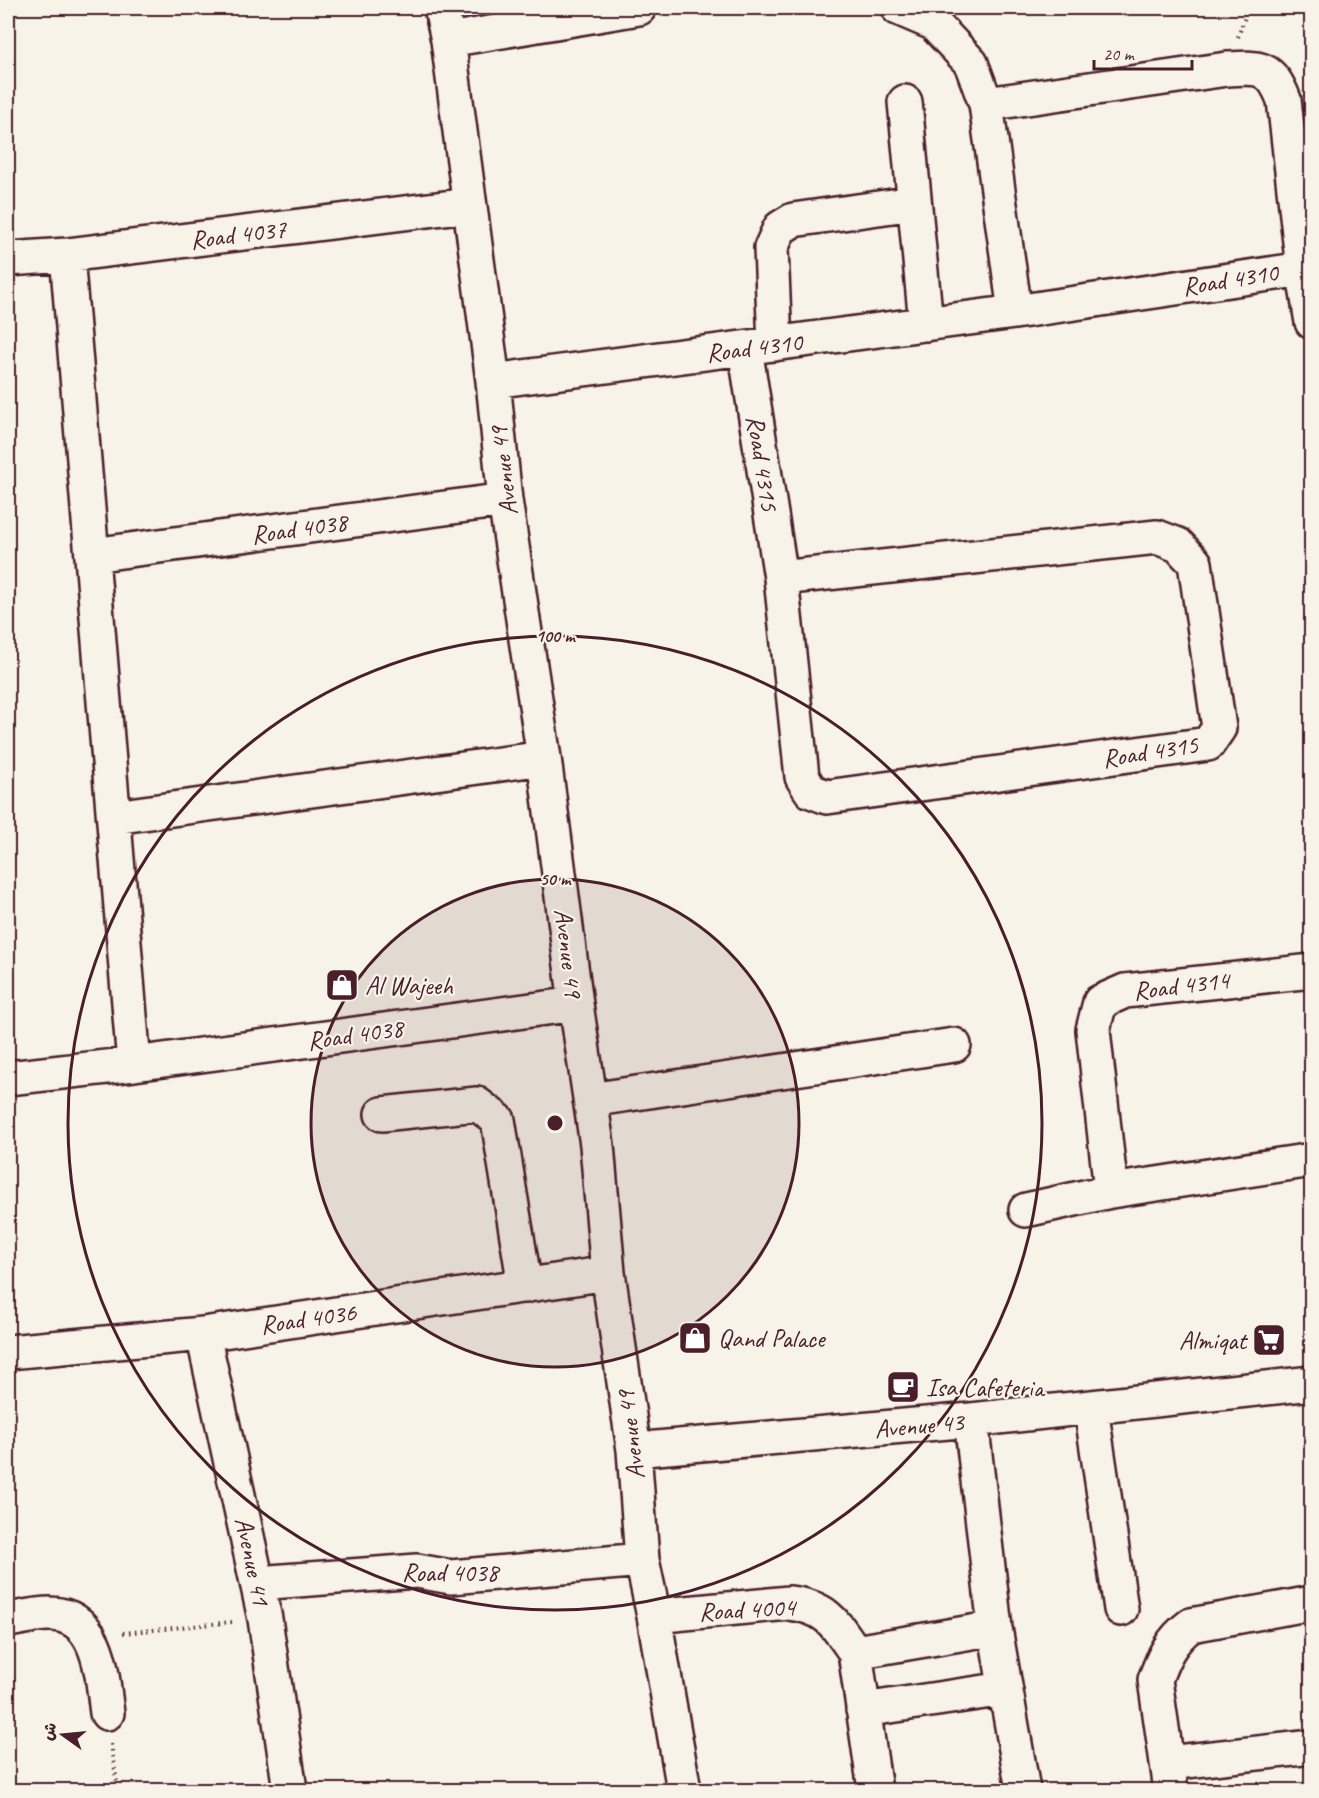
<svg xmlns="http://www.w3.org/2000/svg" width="1319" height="1798" font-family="Caveat,'Playpen Sans Arabic',sans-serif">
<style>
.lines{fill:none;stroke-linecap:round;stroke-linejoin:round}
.minor-casing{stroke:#4a1f2b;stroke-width:38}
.path{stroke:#4a1f2b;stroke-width:4;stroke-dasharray:1.5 4.5;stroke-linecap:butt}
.minor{stroke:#f7f3e8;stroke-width:33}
.ring{fill:none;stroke:#4a1f2b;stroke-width:3}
.labels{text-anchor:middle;stroke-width:4.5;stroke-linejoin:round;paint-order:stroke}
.street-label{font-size:26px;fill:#4a1f2b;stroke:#f7f3e8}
.poi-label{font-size:26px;fill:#4a1f2b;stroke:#f7f3e8;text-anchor:start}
.centre{fill:#4a1f2b;stroke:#f7f3e8;stroke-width:3}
.ring-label{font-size:18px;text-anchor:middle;font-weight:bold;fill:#4a1f2b;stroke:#f7f3e8;stroke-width:4.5;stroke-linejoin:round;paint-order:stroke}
</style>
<rect width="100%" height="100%" fill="#f7f3e8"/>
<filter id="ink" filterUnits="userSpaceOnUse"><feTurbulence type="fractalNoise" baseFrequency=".0167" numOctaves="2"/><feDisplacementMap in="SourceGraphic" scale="12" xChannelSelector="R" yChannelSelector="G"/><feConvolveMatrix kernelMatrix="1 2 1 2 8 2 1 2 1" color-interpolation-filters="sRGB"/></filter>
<g filter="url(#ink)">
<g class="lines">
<defs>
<path id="minor" d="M441,8L448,40L493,381L505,500L544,758L576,1004L597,1145L608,1273L634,1450L642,1560L654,1616L684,1790
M898,8L933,23L971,63L986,104L1227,69C1260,67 1271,66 1284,100L1303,269L1312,322
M448,40L639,8
M905,102L926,324
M986,104L1015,312
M67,255L134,1064
M8,259L67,255L468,205
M775,344L771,248L780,228L793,220L914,203
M745,348L781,578L802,777L811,791L827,797L1208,744L1219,728L1195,563L1178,545L1157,537L781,578
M493,381L1015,312L1303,269
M92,555L505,500
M114,817L544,758
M8,1078L134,1064L576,1004
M590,1100L954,1045
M382,1114L477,1104L498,1120L525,1286
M1111,1191L1093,1030L1100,1002L1125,991L1312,971
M1026,1210L1111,1191L1312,1160
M203,1334L265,1619L290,1790
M8,1352L203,1334L608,1273
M1091,1408L1121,1609
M971,1420L995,1628L1023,1790
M634,1450L971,1420L1312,1383
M257,1583L417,1571L451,1577L642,1560
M654,1616L789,1603C827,1607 835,1623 855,1652
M8,1620C21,1618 36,1614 49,1614C101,1614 102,1677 107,1713
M863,1710L1005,1689
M1168,1763L1312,1747
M875,1790L855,1652L995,1628
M1171,1790L1155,1680C1163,1657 1171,1640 1191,1625L1312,1603"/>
</defs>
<use href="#minor" class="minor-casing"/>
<path class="path" d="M1238,37L1248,8
M123,1633L232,1622
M111,1744L118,1790"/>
<use href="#minor" class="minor"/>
</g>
</g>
<circle cx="555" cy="1123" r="244" fill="#4a1f2b" fill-opacity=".12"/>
<g class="ring">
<circle cx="555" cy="1123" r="244"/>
<circle cx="555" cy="1123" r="487"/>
</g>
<defs>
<symbol id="shop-square" viewBox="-11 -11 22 22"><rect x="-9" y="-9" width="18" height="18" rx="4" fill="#4a1f2b" stroke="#f7f3e8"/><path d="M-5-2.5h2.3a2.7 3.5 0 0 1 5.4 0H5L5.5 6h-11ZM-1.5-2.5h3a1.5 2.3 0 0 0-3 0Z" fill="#fff"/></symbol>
<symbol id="supermarket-square" viewBox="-11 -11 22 22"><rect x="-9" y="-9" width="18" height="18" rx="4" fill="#4a1f2b" stroke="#f7f3e8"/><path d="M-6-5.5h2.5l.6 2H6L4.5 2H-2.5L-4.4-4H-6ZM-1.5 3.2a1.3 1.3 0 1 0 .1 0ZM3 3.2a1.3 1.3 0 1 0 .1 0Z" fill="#fff"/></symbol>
<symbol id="cafe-square" viewBox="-11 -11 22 22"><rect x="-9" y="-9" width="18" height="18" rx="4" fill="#4a1f2b" stroke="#f7f3e8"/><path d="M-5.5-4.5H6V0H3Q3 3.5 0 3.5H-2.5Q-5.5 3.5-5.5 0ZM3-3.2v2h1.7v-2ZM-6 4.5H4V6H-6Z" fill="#fff"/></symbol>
</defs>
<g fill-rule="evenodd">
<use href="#shop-square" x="323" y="966" width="38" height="38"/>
<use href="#shop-square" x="676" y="1319" width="38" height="38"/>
<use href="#supermarket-square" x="1250" y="1321" width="38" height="38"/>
<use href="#cafe-square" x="884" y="1368" width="38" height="38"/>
</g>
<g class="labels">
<g class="street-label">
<text transform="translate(238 234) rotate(-7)" y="9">Road 4037</text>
<text transform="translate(1230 279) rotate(-9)" y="9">Road 4310</text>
<text transform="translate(754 347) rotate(-7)" y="9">Road 4310</text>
<text transform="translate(763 463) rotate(81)" y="9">Road 4315</text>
<text transform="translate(503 471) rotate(-97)" y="9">Avenue 49</text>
<text transform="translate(299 528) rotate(-8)" y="9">Road 4038</text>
<text transform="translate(1150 751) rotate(-9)" y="9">Road 4315</text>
<text transform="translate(569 953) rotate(83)" y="9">Avenue 49</text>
<text transform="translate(1181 985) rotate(-7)" y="9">Road 4314</text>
<text transform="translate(355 1034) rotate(-8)" y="9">Road 4038</text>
<text transform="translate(308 1318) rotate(-8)" y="9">Road 4036</text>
<text transform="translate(919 1425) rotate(-5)" y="9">Avenue 43</text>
<text transform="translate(630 1435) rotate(-97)" y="9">Avenue 49</text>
<text transform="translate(253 1561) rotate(78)" y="9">Avenue 41</text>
<text x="450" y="1581">Road 4038</text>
<text transform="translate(747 1609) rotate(-3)" y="9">Road 4004</text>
</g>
<g class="poi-label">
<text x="365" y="994">Al Wajeeh</text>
<text x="718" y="1347">Qand Palace</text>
<text x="1246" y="1349" text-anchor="end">Almiqat</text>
<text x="926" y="1396">Isa Cafeteria</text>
</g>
</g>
<circle cx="555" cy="1123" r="9" class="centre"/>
<g class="ring-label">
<text x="555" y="642">100 m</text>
<text x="555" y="885">50 m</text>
</g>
<rect width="1319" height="1798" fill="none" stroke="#f7f3e8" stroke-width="30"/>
<rect x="15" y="15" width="1289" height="1768" fill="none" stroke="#4a1f2b" stroke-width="2" filter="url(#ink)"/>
<g transform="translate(63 1735) rotate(285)" stroke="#f7f3e8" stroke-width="4.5" paint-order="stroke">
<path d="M0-4.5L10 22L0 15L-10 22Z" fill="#4a1f2b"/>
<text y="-9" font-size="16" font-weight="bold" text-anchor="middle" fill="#4a1f2b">ش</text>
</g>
<path d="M1094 60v9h98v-9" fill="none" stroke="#4a1f2b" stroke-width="3"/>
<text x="1103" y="60" font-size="18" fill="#4a1f2b" stroke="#f7f3e8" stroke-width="4.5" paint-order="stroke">20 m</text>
</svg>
